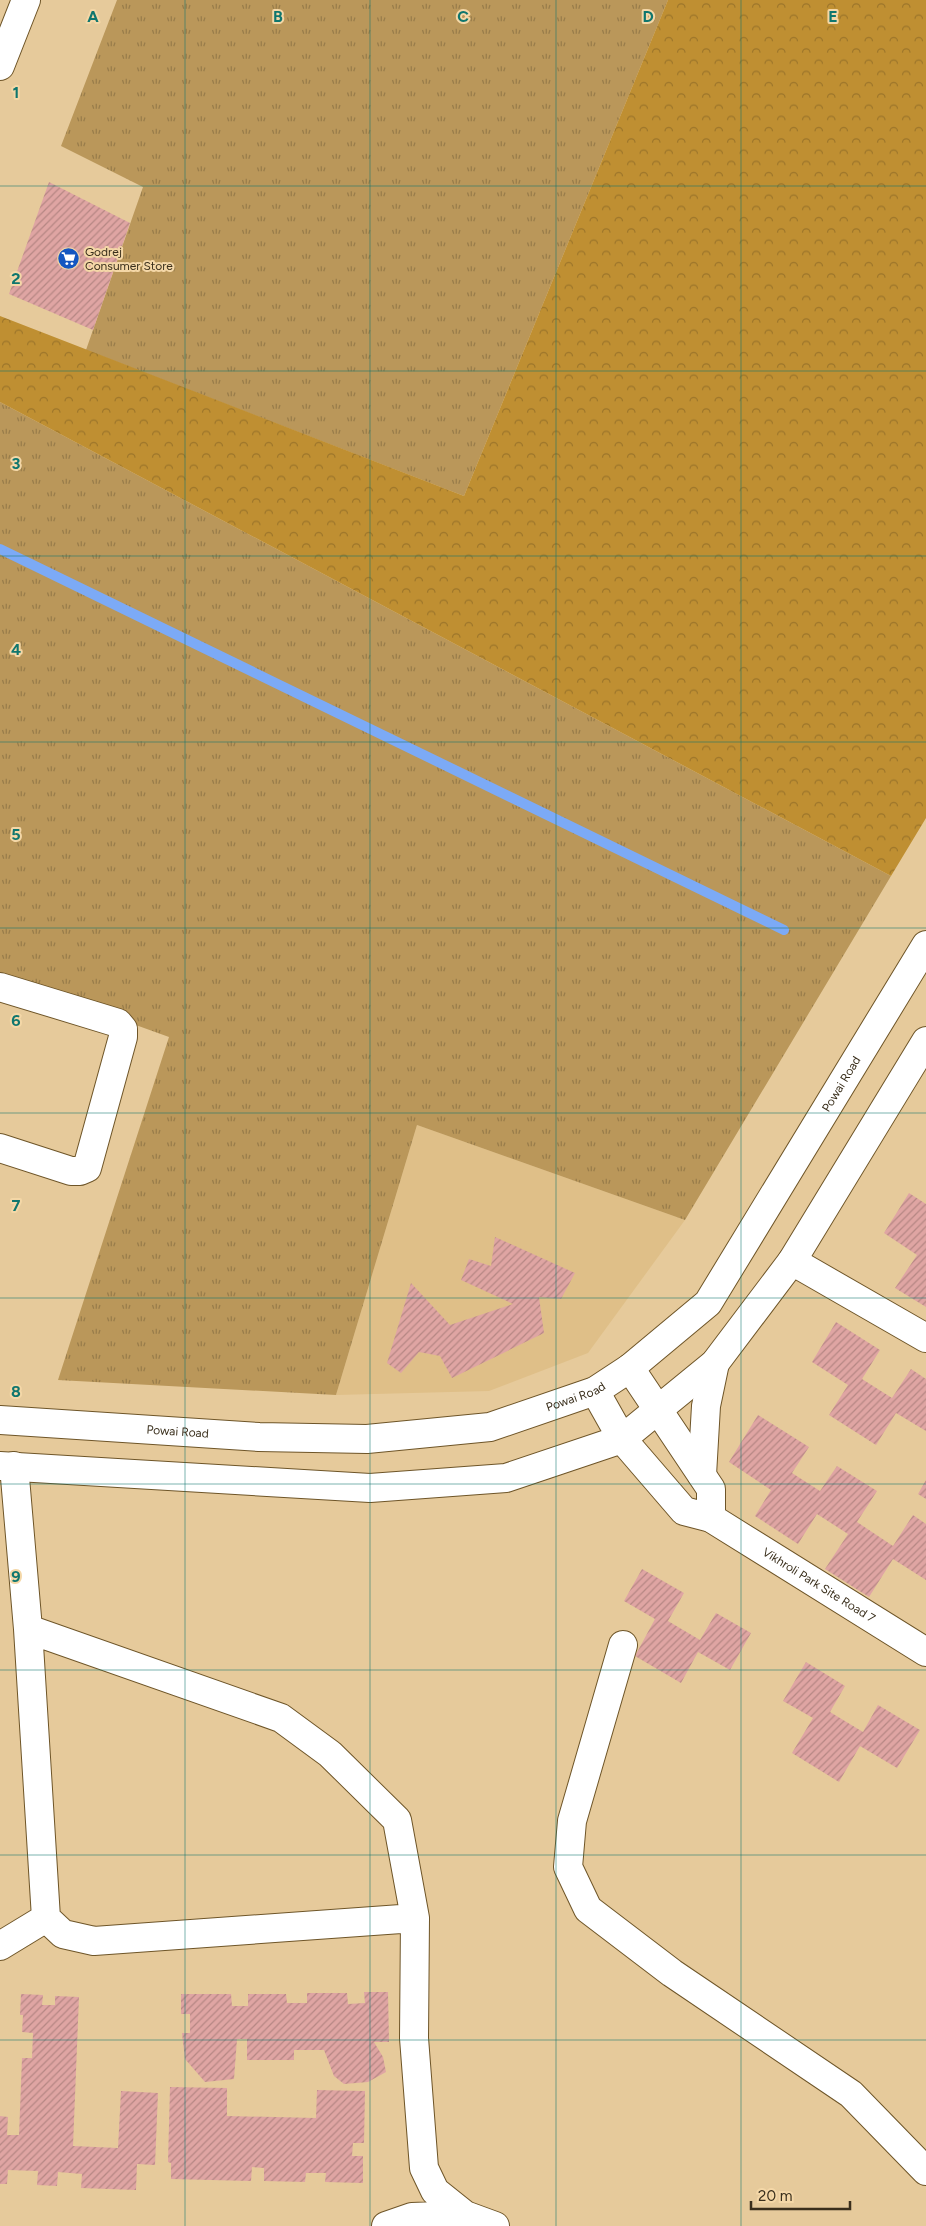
<svg xmlns="http://www.w3.org/2000/svg" width="926" height="2226" font-family="Figtree,sans-serif">
<style>
.built{fill:#dfbf88}
.grass{fill:url(#grass-tufts)}
.forest{fill:url(#forest-crowns)}
.lines{fill:none;stroke-linecap:round;stroke-linejoin:round}
.stream{stroke:#7caaf6;stroke-width:10}
.building{fill:url(#building-hatch)}
.street-casing{stroke:#6e5528;stroke-width:30}
.secondary-casing{stroke:#6e5528;stroke-width:30}
.street{stroke:#fff;stroke-width:28}
.secondary{stroke:#fff;stroke-width:28}
.grid{fill:none;stroke:#0f766e;stroke-width:1;stroke-opacity:0.55}
.labels{text-anchor:middle;stroke-width:4;stroke-linejoin:round;paint-order:stroke}
.poi-label{font-size:12px;fill:#3a2f1c;stroke:#f4d7a7;text-anchor:start}
.street-label{font-size:12px;fill:#3a2f1c;stroke:#f4d7a7}
.grid-label{font-size:16px;text-anchor:middle;font-weight:bold;fill:#0f766e;stroke:#f4d7a7;stroke-width:4;stroke-linejoin:round;paint-order:stroke}
</style>
<defs>
<pattern id="grass-tufts" width="24" height="20" patternUnits="userSpaceOnUse" patternTransform="scale(1.25)"><rect width="24" height="20" fill="#ba975a"/><path d="M3 7l-1-3M5 7V3M7 7l1-3M15 17l-1-3M17 17v-4M19 17l1-3" fill="none" stroke="#987c4a"/></pattern>
<pattern id="forest-crowns" width="20" height="18" patternUnits="userSpaceOnUse" patternTransform="scale(1.25)"><rect width="20" height="18" fill="#bf8f32"/><path d="M2 6a3 3 0 1 1 6 0M12 15a3 3 0 1 1 6 0" fill="none" stroke="#9c752a"/></pattern>
<pattern id="building-hatch" width="6" height="6" patternUnits="userSpaceOnUse" patternTransform="scale(1.25)"><rect width="6" height="6" fill="#dfa5a3"/><path d="M-1 1l2-2M0 6l6-6M5 7l2-2" fill="none" stroke="#b68784"/></pattern>
</defs>
<rect width="100%" height="100%" fill="#e6ca9b"/>
<path class="built" d="M417,1125L685,1220L588,1353L489,1391L336,1395Z"/>
<path class="grass" d="M117,0H668L464,496L86,350L143,187L61,146Z
M0,402L891,876L685,1220L417,1125L336,1395L58,1380L169,1037L0,976Z"/>
<path class="forest" d="M668,0H926V818L891,876L0,402V316L464,496Z"/>
<g class="lines">
<path class="stream" d="M0,549L784,930"/>
</g>
<path class="building" d="M49,182L130,223L93,330L9,294Z
M909,1193L926,1204V1307L895,1288L917,1255L884,1233Z
M495,1237L575,1273L561,1299L539,1297L544,1333L452,1378L440,1356L419,1352L401,1373L387,1363L411,1283L450,1325L513,1304L461,1280L469,1259L491,1266Z
M836,1322L880,1350L862,1379L892,1398L911,1369L926,1379V1431L896,1413L876,1445L829,1415L848,1385L812,1362Z
M758,1415L809,1447L792,1473L820,1491L837,1466L877,1491L857,1522L893,1546L913,1515L926,1524V1580L893,1559L869,1597L825,1569L848,1534L817,1514L798,1544L755,1516L771,1490L729,1462Z
M926,1480V1499L918,1494Z
M642,1569L684,1593L668,1621L700,1640L716,1613L751,1633L730,1670L698,1652L681,1683L635,1656L655,1619L624,1601Z
M806,1662L845,1686L830,1712L863,1732L878,1705L920,1730L897,1768L860,1746L839,1782L792,1753L813,1718L783,1701Z
M364,1992H388L389,2042H374L383,2057L386,2072L368,2082L344,2084L334,2076L324,2050H294V2060H247V2039H237L234,2079L205,2082L185,2059L182,2033H190V2014H181V1994H231L232,2006H248V1994H286L287,2003H307V1993H347L348,2004L365,2003Z
M21,1994L43,1995L42,2005H55V1996L79,1997L73,2146L118,2148L121,2091L158,2093L155,2165L137,2164L136,2190L81,2188L82,2174L58,2172L57,2186L37,2185L38,2171L8,2170L7,2184H0V2116L8,2117L7,2135H19L22,2058H32L33,2033L22,2032L23,2015H20Z
M170,2087L227,2088V2116L316,2118L317,2090L365,2091L364,2143H353L352,2156H363V2183L325,2182L326,2173H306L305,2182L264,2181V2168L252,2167L251,2181L171,2179V2163L168,2162Z"/>
<g class="lines">
<defs>
<path id="street" d="M0,66L26,0
M0,987L118,1023L123,1029V1037L87,1168L80,1171H71L0,1148
M14,1466L28,1629L46,1918L63,1934L94,1941L415,1918
M28,1629L281,1718L330,1754L397,1820L415,1918L414,2038L424,2168L435,2191L465,2215L495,2226
M623,1645L572,1821L568,1867L588,1909L672,1973L851,2094L926,2171
M0,1946L46,1918
M386,2226L412,2217L465,2215"/>
<g id="secondary">
<path d="M792,1261L926,1338"/>
<path d="M630,1368L711,1489V1518"/>
<path id="s1" d="M595,1391L622,1439L684,1511L711,1518L926,1652"/>
<path id="s2" d="M0,1420L259,1437L367,1439L490,1427L595,1391L630,1368L708,1303L926,945"/>
<path d="M0,1466L370,1488L506,1478L622,1439L715,1363L792,1261L926,1041"/>
<path d="M702,1475L706,1406L715,1363"/>
</g>
</defs>
<use href="#street" class="street-casing"/>
<use href="#secondary" class="secondary-casing"/>
<use href="#street" class="street"/>
<use href="#secondary" class="secondary"/>
</g>
<path class="grid" d="M185,0V2226M370,0V2226M556,0V2226M741,0V2226M0,186H926M0,371H926M0,556H926M0,742H926M0,928H926M0,1113H926M0,1298H926M0,1484H926M0,1670H926M0,1855H926M0,2040H926"/>
<defs>
<symbol id="supermarket-disc" viewBox="-11 -11 22 22"><circle r="9.5" fill="#1356c1" stroke="#f4d7a7"/><path d="M-6-5.5h2.5l.6 2H6L4.5 2H-2.5L-4.4-4H-6ZM-1.5 3.2a1.3 1.3 0 1 0 .1 0ZM3 3.2a1.3 1.3 0 1 0 .1 0Z" fill="#fff"/></symbol>
</defs>
<g fill-rule="evenodd">
<use href="#supermarket-disc" x="56" y="246" width="25" height="25"/>
</g>
<g class="labels">
<g class="poi-label">
<text x="85" y="256">Godrej<tspan x="85" dy="14">Consumer Store</tspan></text>
</g>
<g class="street-label">
<text dy="4" stroke="none"><textPath href="#s2" startOffset="1002">Powai Road</textPath></text>
<text dy="4" stroke="none"><textPath href="#s2" startOffset="582">Powai Road</textPath></text>
<text dy="4" stroke="none"><textPath href="#s2" startOffset="178">Powai Road</textPath></text>
<text dy="4" stroke="none"><textPath href="#s1" startOffset="305">Vikhroli Park Site Road 7</textPath></text>
</g>
</g>
<g class="grid-label">
<text x="93" y="22">A</text>
<text x="278" y="22">B</text>
<text x="463" y="22">C</text>
<text x="648" y="22">D</text>
<text x="833" y="22">E</text>
<text x="16" y="98">1</text>
<text x="16" y="284">2</text>
<text x="16" y="469">3</text>
<text x="16" y="655">4</text>
<text x="16" y="840">5</text>
<text x="16" y="1026">6</text>
<text x="16" y="1211">7</text>
<text x="16" y="1397">8</text>
<text x="16" y="1582">9</text>
</g>
<path d="M751 2201v8h99v-8" fill="none" stroke="#3a2f1c" stroke-width="2.5"/>
<text x="758" y="2201" font-size="15" fill="#3a2f1c" stroke="#f4d7a7" stroke-width="4" paint-order="stroke">20 m</text>
</svg>
